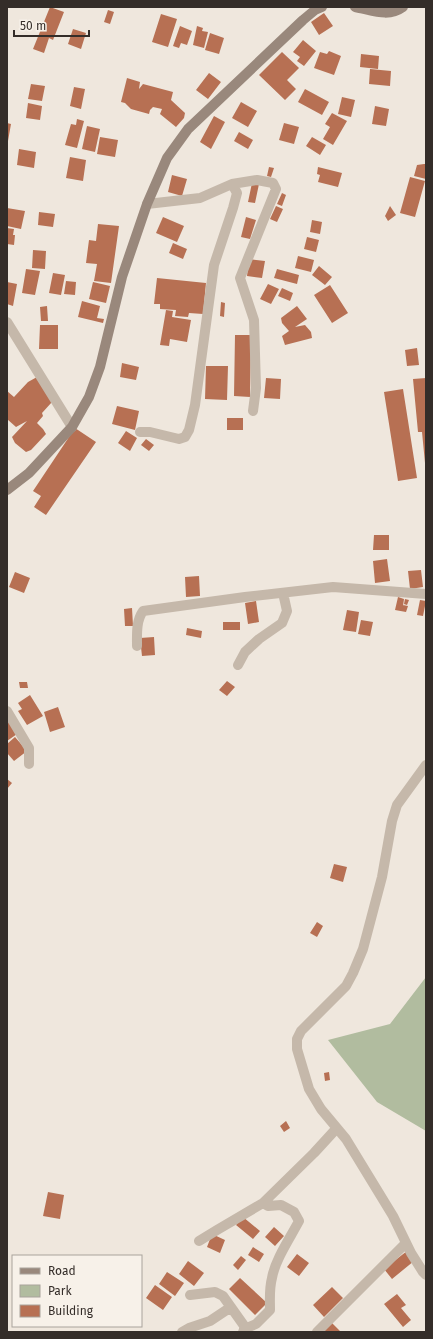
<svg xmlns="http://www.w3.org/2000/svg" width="433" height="1339" font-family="'Fira Sans',sans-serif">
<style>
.green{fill:#b1bc9f}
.building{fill:#b77053}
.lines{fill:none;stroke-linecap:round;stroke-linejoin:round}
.street{stroke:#c5b8aa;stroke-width:10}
.secondary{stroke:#99887c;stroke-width:10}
</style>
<rect width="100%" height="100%" fill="#efe7dd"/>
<path class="green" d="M426,977V1131L377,1102L328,1040L390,1024Z"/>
<path class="building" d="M50,7L64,12L53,40L49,38L44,53L33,49Z
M108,10L114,12L110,24L104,22Z
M324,13L333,26L319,35L311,22Z
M161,14L177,19L168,47L152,42Z
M180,26L192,31L187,45L181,43L179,48L173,46Z
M197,26L203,28L202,31L208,32L204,48L193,45Z
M73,29L86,33L81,49L68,44Z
M210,33L224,38L219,54L205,50Z
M303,40L316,51L304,66L297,61L300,57L293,52Z
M329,51L341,56L334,75L314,68L320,52L327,54Z
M282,52L299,68L287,80L296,89L285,100L259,75Z
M361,54L379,56L378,69L360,67Z
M370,69L391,71L390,86L369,84Z
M209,73L221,82L208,99L196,90Z
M127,78L140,82L139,89L143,84L173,92L171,100L185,113L184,118L176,127L160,114L162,109L153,107L150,110L149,114L131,109L125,103L121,102Z
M31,84L45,86L42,101L28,99Z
M74,87L85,89L81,109L70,106Z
M305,89L329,102L322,115L298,102Z
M342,97L355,100L351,117L338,114Z
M241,102L257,111L248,127L232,118Z
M28,103L42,106L40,120L26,118Z
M375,106L389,109L386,126L372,124Z
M332,113L347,121L333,145L323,139L330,127L325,124Z
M214,116L225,122L211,149L200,142Z
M77,119L84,121L77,148L65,145L71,124L76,125Z
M7,123L11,124L8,141H7Z
M284,123L299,127L294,144L279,140Z
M87,126L100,129L95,152L82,149Z
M239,132L253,140L248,149L234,141Z
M100,137L118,140L115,157L97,154Z
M312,137L326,145L320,155L306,146Z
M19,149L36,152L34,168L17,165Z
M70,157L86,160L83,181L66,178Z
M424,164H426V179L414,176L417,165Z
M269,167L274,168L271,177L267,176Z
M318,167L342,173L338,187L318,182L320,175L317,174Z
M172,175L187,179L182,196L168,192Z
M410,177L425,181L415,217L400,213Z
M252,183L259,184L255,203L248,202Z
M282,193L286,195L282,206L277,204Z
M276,206L283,209L277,222L270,219Z
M390,206L396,215L388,221L385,216Z
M7,208L25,211L21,229L7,226Z
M39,212L55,214L53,227L38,225Z
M163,217L184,226L177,242L156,233Z
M246,217L256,220L250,239L241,237Z
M312,220L322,222L320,234L310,232Z
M98,224L119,226L111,283L94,281L97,264L86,263L89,240L96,241Z
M7,228L14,229L13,235H15L14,245L7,244Z
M307,237L319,240L316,252L304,249Z
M173,243L187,249L183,259L169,253Z
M33,250L46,251L45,269L32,268Z
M298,256L314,260L311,272L295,268Z
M249,259L265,261L262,278L247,276Z
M319,266L332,277L325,285L312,275Z
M26,269L40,271L35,295L22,293Z
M277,269L299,275L297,284L274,278Z
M53,273L65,275L61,295L49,293Z
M157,278L206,283L203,314L189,313L188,317L175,316L176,310L160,309V304H154Z
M66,281L76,282L75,295L64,294Z
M7,282L17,284L13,306L7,304Z
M93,282L110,286L106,303L89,299Z
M268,284L279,289L271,304L260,299Z
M330,285L348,313L332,323L314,295Z
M282,288L293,293L290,301L278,296Z
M82,301L100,306L97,318L104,319L103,323L78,317Z
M221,302L225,303L224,317L220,316Z
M47,306L48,321H41L40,307Z
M297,306L307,319L295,327L305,325L311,332L312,338L285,345L282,336L289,331L282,323L281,318Z
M166,310L173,311L172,317L191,320L187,342L170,339L169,346L160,345Z
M40,325H58V349H39Z
M235,335H251L250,397L234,396Z
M417,348L419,365L407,366L405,350Z
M122,363L139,367L136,380L120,377Z
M206,366H228L227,400L205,399Z
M37,377L52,402L42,413L43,416L37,423L43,429L46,434L31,450L26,452L15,443L12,437L27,421L16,427L7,419V391L14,397L28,382Z
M266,378L281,379L280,399L264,398Z
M426,378V463H425L422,432H418L413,379Z
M403,389L417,478L398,481L384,392Z
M117,406L139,411L135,430L112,424Z
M227,418H243V430H227Z
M75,428L96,442L46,515L34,507L41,496L33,491Z
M126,431L137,438L130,451L118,443Z
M146,439L154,445L149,451L141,445Z
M374,535H389V550H373Z
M387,559L390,581L375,583L373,561Z
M421,570L423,587L410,589L408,571Z
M15,572L30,578L24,593L9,587Z
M199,576L200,596L186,597L185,577Z
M398,597L404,599L403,606V605L408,606L406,612L395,610Z
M405,599L409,600L407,605L404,604Z
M420,600L426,601L423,616L417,615Z
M256,601L259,622L248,624L245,603Z
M132,608L133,626H125L124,609Z
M347,610L359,612L356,632L343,630Z
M361,620L373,622L370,636L358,634Z
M223,622H240V630H223Z
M187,628L202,631L201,638L186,635Z
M154,637L155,655L142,656L140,638Z
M227,681L235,687L227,696L219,690Z
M19,682H27L28,688H20Z
M30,695L43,716L27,725L18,711L22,709L18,703Z
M58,707L65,727L50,732L44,712Z
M7,720L17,734L7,741Z
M15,737L27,751L14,761L7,753V744Z
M7,779L12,783L7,789Z
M334,864L347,867L343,882L330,878Z
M317,922L323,926L317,937L310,933Z
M329,1072L330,1080L325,1081L324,1073Z
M286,1121L290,1128L284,1132L280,1126Z
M48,1192L64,1195L60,1219L43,1216Z
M243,1217L260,1231L253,1239L236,1225Z
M274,1227L284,1236L275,1246L265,1237Z
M212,1234L225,1240L220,1253L207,1247Z
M253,1247L264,1254L259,1262L248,1255Z
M407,1251L414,1261L392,1279L384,1269Z
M297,1254L309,1263L299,1276L287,1267Z
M241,1256L246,1260L238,1270L233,1265Z
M188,1261L204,1273L194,1286L179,1274Z
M167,1272L184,1283L175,1296L159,1284Z
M240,1278L267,1303L255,1315L229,1289Z
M155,1285L172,1297L163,1310L146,1298Z
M332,1287L343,1298L324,1317L313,1305Z
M397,1294L406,1305L401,1308L411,1320L403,1327L384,1304Z
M331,1322L341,1332H322Z"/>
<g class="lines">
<path class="street" d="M147,204L200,198L232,184L257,180L273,183L276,189L240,278L254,320L256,388L253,411
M7,322L72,427
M140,432H150L179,439L185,437L189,430L195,405L214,265L233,208L237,193L232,184
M137,646C137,634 136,621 143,611L245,597L333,587L426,594
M238,665L245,652L259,639L282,623L287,611L283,593
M7,711L29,748V764
M426,765L397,805L392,821L382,877L363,949L353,973L346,986L301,1031L297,1039V1049L309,1089L321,1109L346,1139L393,1216L411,1253L423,1272L426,1275
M199,1241L217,1230L263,1203L314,1153L336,1129
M190,1295L215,1292L223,1296L245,1327L243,1332
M244,1329L256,1324L270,1310C270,1299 269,1289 272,1278C275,1260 290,1238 299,1221L294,1212L281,1205L268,1206L263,1203
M182,1332L189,1328L210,1321L231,1307
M317,1332L406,1243"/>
<path class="secondary" d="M355,7C372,10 388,18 403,7
M7,490L29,473L72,427L89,397L100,367L122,277L147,204L167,158L188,129L303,20L315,10L322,7"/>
</g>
<rect width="433" height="1339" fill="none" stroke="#342d29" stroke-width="16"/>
<rect x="12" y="1255" width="130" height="72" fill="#f7f1e9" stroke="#a9a39c"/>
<rect x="20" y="1268" width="20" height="6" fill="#99887c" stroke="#a9a39c"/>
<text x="48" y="1275" font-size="12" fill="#342d29">Road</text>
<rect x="20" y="1285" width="20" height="12" fill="#b1bc9f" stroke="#a9a39c"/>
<text x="48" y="1295" font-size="12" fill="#342d29">Park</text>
<rect x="20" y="1305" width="20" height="12" fill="#b77053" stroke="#a9a39c"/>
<text x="48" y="1315" font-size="12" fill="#342d29">Building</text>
<path d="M14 30v6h75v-6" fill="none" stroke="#342d29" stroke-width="2"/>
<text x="20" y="30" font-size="12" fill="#342d29" stroke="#f7f1e9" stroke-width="3" paint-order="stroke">50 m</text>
</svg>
